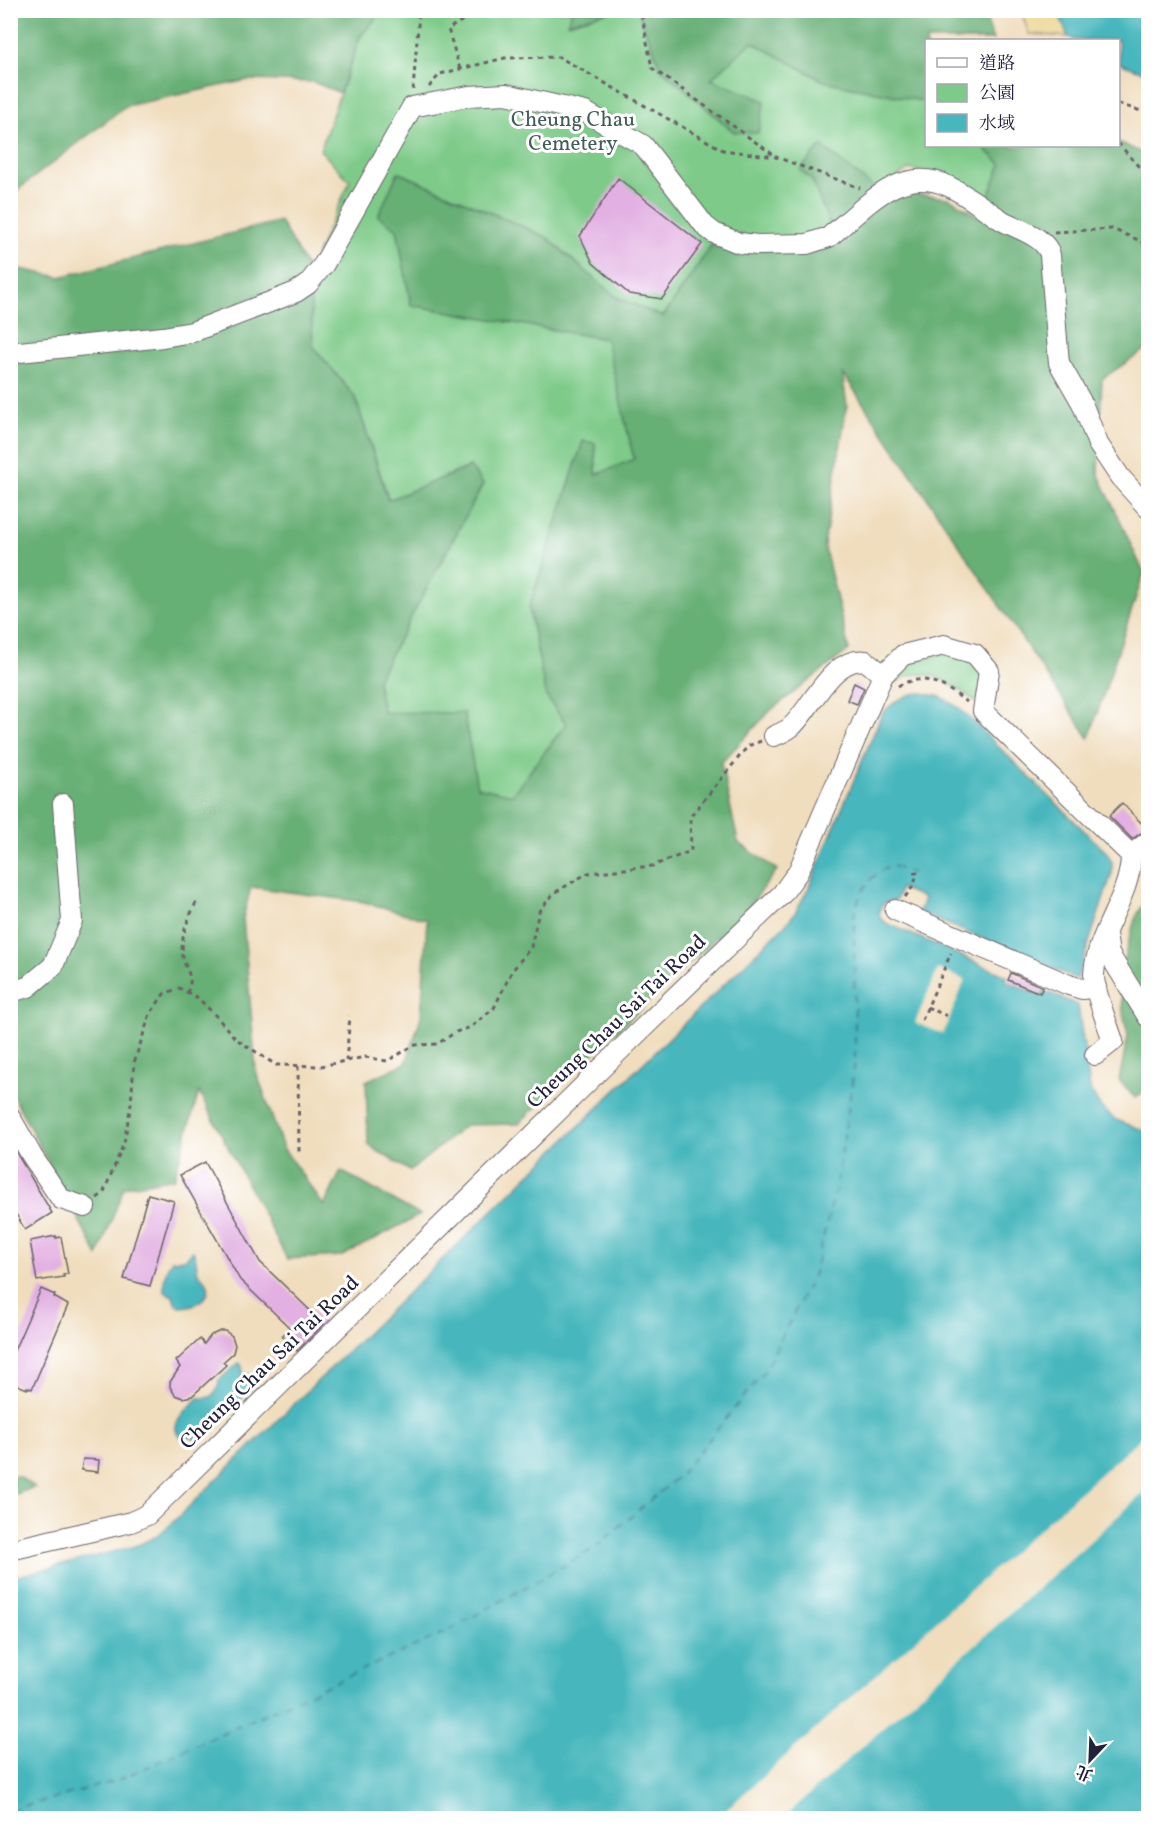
<svg xmlns="http://www.w3.org/2000/svg" width="1159" height="1829" font-family="Vollkorn,'Noto Serif TC',serif">
<style>
.green{fill:#7ecb89;stroke:#507662;stroke-width:1.5}
.forest{fill:#66af75;stroke:#446858;stroke-width:1.5}
.sand{fill:#eeda9e;stroke:#887e6c;stroke-width:1.5}
.water{fill:#47b7bd;stroke:#346c7c;stroke-width:1.5}
.pier{fill:#f0ddbd}
.lines{fill:none;stroke-linecap:round;stroke-linejoin:round}
.ferry{stroke:#315e6f;stroke-width:1.5;stroke-dasharray:8 6;stroke-linecap:butt}
.building{fill:#e2b0e2}
.minor-casing{stroke:#6a6368;stroke-width:22}
.path{stroke:#6a6368;stroke-width:3;stroke-dasharray:4.5 4.5;stroke-linecap:butt}
.minor{stroke:#fff;stroke-width:20}
.labels{text-anchor:middle;stroke-width:6;stroke-linejoin:round;paint-order:stroke}
.park-label{font-size:21px;fill:#425d56;stroke:#fff}
.street-label{font-size:21px;fill:#22223b;stroke:#fff}
</style>
<rect width="100%" height="100%" fill="#fff"/>
<filter id="ink" filterUnits="userSpaceOnUse"><feTurbulence type="fractalNoise" baseFrequency=".0167" numOctaves="2"/><feDisplacementMap in="SourceGraphic" scale="12" xChannelSelector="R" yChannelSelector="G"/><feConvolveMatrix kernelMatrix="1 2 1 2 8 2 1 2 1" color-interpolation-filters="sRGB"/></filter>
<filter id="wash" filterUnits="userSpaceOnUse"><feTurbulence type="fractalNoise" baseFrequency=".008" numOctaves="4" result="noise"/><feDisplacementMap in="SourceGraphic" scale="24" xChannelSelector="R" yChannelSelector="G"/><feGaussianBlur stdDeviation="1.35" result="paint"/><feColorMatrix in="noise" values="0 0 0 0 0 0 0 0 0 0 0 0 0 0 0 0 0 1.4 0 .05"/><feComposite in="paint" operator="in"/></filter>
<g filter="url(#wash)">
<rect width="100%" height="100%" fill="#f0ddbd"/>
<path class="green" d="M382,11H572L568,23L611,11H638L661,69L711,79L752,41L824,81L926,102V146H982L1001,164L988,198L947,177L909,169L877,190L812,180L829,223L817,235L762,240L722,229L663,317L616,297L546,237L398,172L397,229L411,305L607,339L634,460L596,475L595,443L583,442L529,608L546,696L566,724L512,795L477,787L381,712L377,680L483,484L470,467L389,500L355,397L313,346L309,271L350,181L320,150L360,37Z
M946,652L971,657L983,673L979,704C956,688 930,664 901,679C894,683 887,689 881,693L900,665Z"/>
<path class="forest" d="M11,10H382V11L360,37L340,93L313,82L248,80L126,106L11,195Z
M572,11V10L611,11L567,23Z
M638,11H984L993,40H926V102L824,81L752,42L711,79L765,101L758,133L734,132L661,69Z
M1119,142L1148,156V348L1102,379L1098,473L1144,573L1089,738L842,372L847,405L824,545L849,650L771,710L721,763L738,842L777,870L748,908L518,1124L466,1125L410,1171L368,1145L366,1081L406,1063L421,1017L427,920L364,902L251,887L243,918L256,1071L283,1148L324,1206L341,1171L420,1215L342,1256L287,1259L199,1092L174,1178L124,1187L98,1256L11,1092L10,267L60,277L280,221L309,271L313,346L355,397L388,500L470,467L483,484L377,680L383,712L464,713L477,787L512,795L566,724L546,696L529,608L583,441L595,443L596,475L634,459L606,339L411,305L397,229L378,216L398,172L546,237L616,297L663,317L711,246L820,250L829,223L812,180L800,170L821,146L877,190L949,198L980,217L1001,164L982,146H1118Z
M1148,895V1089L1135,1098L1119,1080L1128,1036L1123,1014L1120,972L1135,919Z
M11,1476H18L35,1487L11,1496Z"/>
<path class="sand" d="M1021,11H1058L1068,37L1029,34Z"/>
<path class="water" d="M1058,11H1148V74L1119,63L1118,40H1075L1068,37Z
M923,693L941,697L959,708L1107,853L1112,862V873L1077,979L919,912L924,898L901,888L896,900C884,901 877,905 880,918L886,923L1007,976L1006,981L1041,996L1044,991L1078,1005L1090,1089L1099,1105L1114,1119L1148,1132V1818H11L10,1578L136,1546L153,1538L168,1527L784,926L795,913L808,889L882,714C893,702 906,693 923,693Z
M193,1251C197,1258 196,1263 197,1270C199,1276 203,1277 206,1281C216,1298 193,1307 180,1307L176,1304L173,1296L165,1292C162,1283 166,1268 172,1260L185,1259Z
M239,1363L242,1366L243,1374L252,1375L255,1378L253,1383L255,1386L197,1442L191,1436L185,1439C162,1429 189,1408 198,1398C212,1399 218,1395 219,1380Z"/>
<path class="pier" d="M938,969L965,980L943,1034L915,1023Z
M1148,1431V1489L783,1818H717Z"/>
<g class="lines">
<path class="ferry" d="M10,1810L116,1781L446,1632L593,1549L680,1475L764,1372L814,1273L837,1184L855,1062L854,915C861,890 867,878 890,865L913,873"/>
</g>
<g id="blocks">
<path class="building" d="M618,178L702,244L662,299L629,294L593,263L580,236Z
M854,683L864,688L857,704L847,700Z
M1122,803L1147,829L1132,839L1109,816Z
M1011,973L1043,987L1040,993L1008,980Z
M10,1142L52,1213L25,1230L10,1203Z
M205,1162L260,1262L324,1324L297,1351L282,1336L290,1328L240,1280L180,1175Z
M148,1194L174,1201L150,1286L124,1279Z
M56,1236V1238L61,1237L68,1274L63,1275L64,1277L37,1281L30,1241Z
M41,1289L55,1295L54,1297L68,1305L32,1389L27,1387V1389L10,1382V1360Z
M220,1331H225L232,1336L235,1345L233,1353L223,1362L226,1365L192,1396L183,1398L175,1395L170,1387V1382L180,1367L176,1361L200,1339L204,1344L211,1335Z
M83,1459L99,1460L98,1472L81,1470Z"/>
</g>
</g>
<g filter="url(#ink)">
<use href="#blocks" fill-opacity="0" stroke="#6a6368" stroke-width="1.5"/>
<g class="lines">
<defs>
<path id="minor" d="M10,353L163,337L192,332L296,292L308,284L324,264L412,107L469,96L506,94L585,112L643,145L705,226L714,233L739,243L757,245L807,244L829,237C864,209 899,163 948,186C968,195 985,210 1003,221C1018,229 1046,237 1050,255L1059,363L1082,403L1098,444L1120,477L1148,508
M774,736C779,734 786,731 791,727C810,711 833,654 866,661L883,675
M1131,855L1148,842
M895,910L1069,985L1082,989L1096,987
M1106,934L1109,954L1148,1017
M10,992L28,987L53,966L72,921L63,804
M1095,1055L1113,1041C1108,1025 1093,989 1094,974C1097,931 1131,897 1131,855
M10,1117L32,1156L61,1199L85,1207
M10,1550L131,1522L147,1515L618,1052L782,894L798,872L883,675L903,655L944,645L975,654L989,671L983,711L1131,855"/>
</defs>
<use href="#minor" class="minor-casing"/>
<path class="path" d="M460,69L448,29L477,12L641,11L652,68L775,156
M429,87L440,74L505,58L559,57L723,150L776,157L860,188
M413,90L419,14L422,10
M1118,104L1148,113
M1118,143L1139,167L1148,172
M1054,232L1112,229L1148,244
M898,686C925,671 945,686 967,702
M905,897L914,885L917,873H913
M187,993C194,977 188,975 184,961C178,941 188,918 197,901
M927,1007L947,1016
M922,1020L951,953
M346,1061L350,1016
M298,1066L299,1153
M97,1198L103,1194L124,1143L131,1104L134,1063L150,1014L164,994L179,988L198,998L215,1015L236,1039L276,1065L321,1066L365,1057L387,1061L415,1045L437,1044L456,1032L471,1027L494,1008L512,971L531,947L539,911L554,893L588,873L652,866L691,851L690,817L748,746L761,741"/>
<use href="#minor" class="minor"/>
</g>
</g>
<g class="labels">
<g class="park-label">
<text x="573" y="126">Cheung Chau<tspan x="573" dy="24">Cemetery</tspan></text>
</g>
<g class="street-label">
<text transform="translate(616 1021) rotate(-44)" y="7">Cheung Chau Sai Tai Road</text>
<text transform="translate(269 1362) rotate(-44)" y="7">Cheung Chau Sai Tai Road</text>
</g>
</g>
<rect width="1159" height="1829" fill="none" stroke="#fff" stroke-width="36"/>
<rect x="925" y="39" width="195" height="108" fill="#ffffff" stroke="#a7a7b1" stroke-width="1.5"/>
<rect x="937" y="58" width="30" height="9" fill="#ffffff" stroke="#a7a7b1" stroke-width="1.5"/>
<text x="979" y="69" font-size="18" fill="#22223b">道路</text>
<rect x="937" y="84" width="30" height="18" fill="#7ecb89" stroke="#a7a7b1" stroke-width="1.5"/>
<text x="979" y="99" font-size="18" fill="#22223b">公園</text>
<rect x="937" y="114" width="30" height="18" fill="#47b7bd" stroke="#a7a7b1" stroke-width="1.5"/>
<text x="979" y="129" font-size="18" fill="#22223b">水域</text>
<g transform="translate(1090 1760) rotate(203)" stroke="#ffffff" stroke-width="4.5" paint-order="stroke">
<path d="M0-4.5L10 22L0 15L-10 22Z" fill="#22223b"/>
<text y="-9" font-size="16" font-weight="bold" text-anchor="middle" fill="#22223b">北</text>
</g>
</svg>
